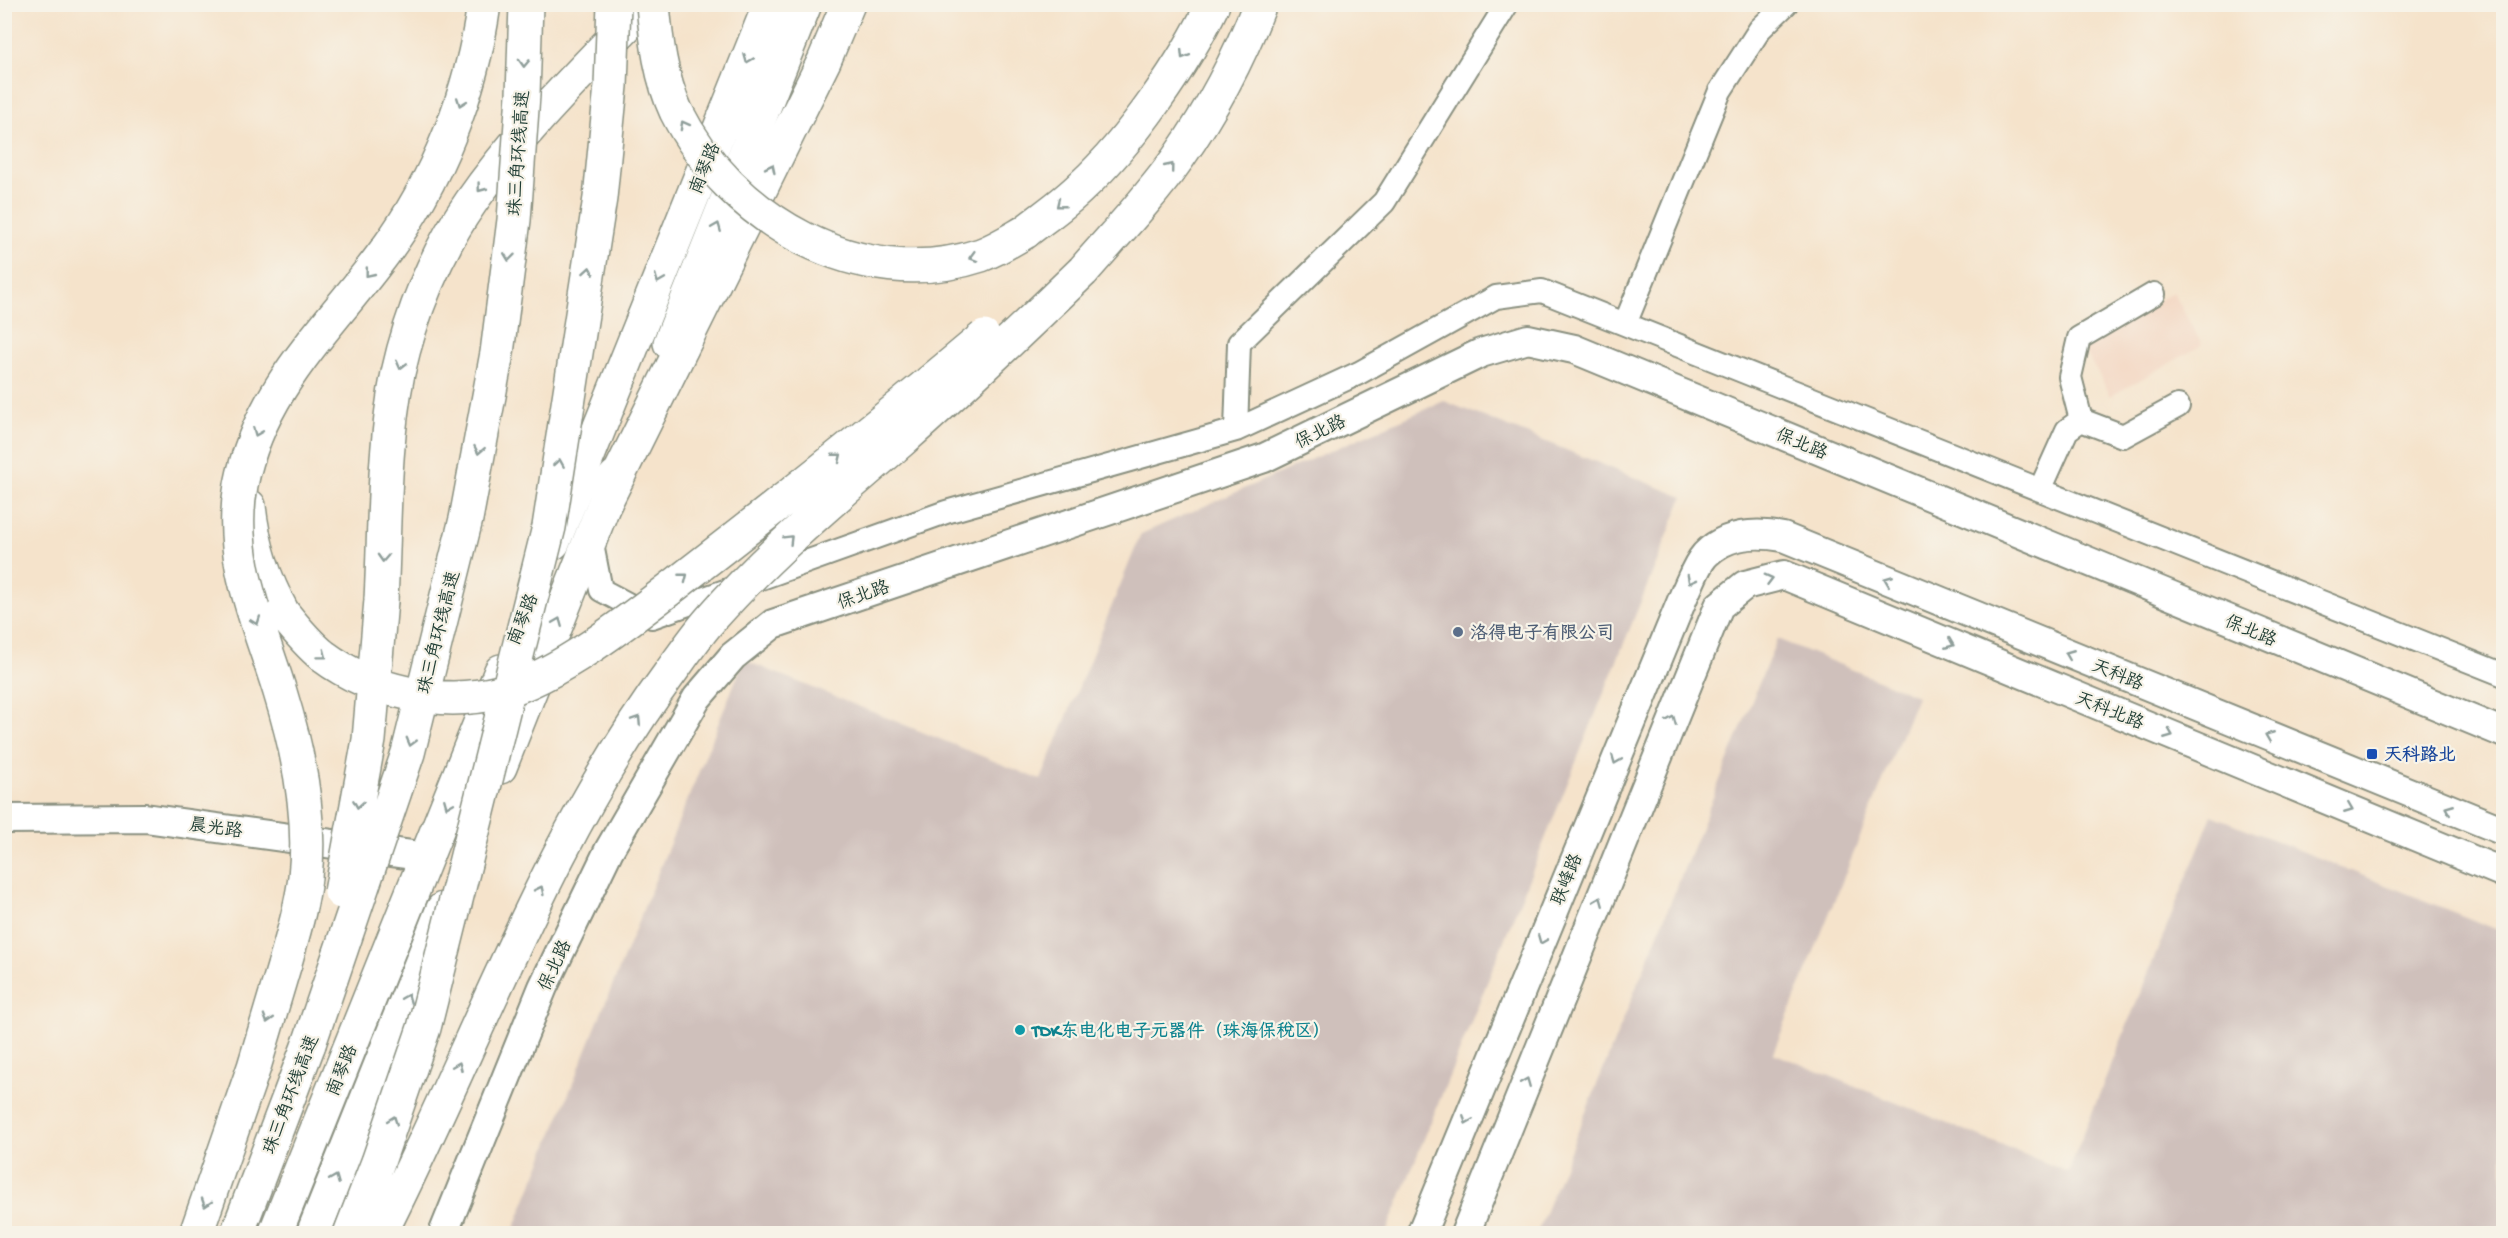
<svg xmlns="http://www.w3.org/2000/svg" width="2508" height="1238" font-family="'Gochi Hand','LXGW WenKai TC',sans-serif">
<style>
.built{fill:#f3d4bf}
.industrial{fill:#cfc0bb}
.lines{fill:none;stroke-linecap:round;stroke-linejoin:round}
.minor-casing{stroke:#8a9080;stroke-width:26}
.tertiary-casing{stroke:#8a9080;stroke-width:32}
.primary-casing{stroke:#8a9080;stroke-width:36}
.motorway-casing{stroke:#8a9080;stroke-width:36}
.minor{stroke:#fff;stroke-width:22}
.tertiary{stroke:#fff;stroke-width:28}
.primary{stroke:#fff;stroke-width:33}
.motorway{stroke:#fff;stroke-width:33}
.motorway-bridge-casing{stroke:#8a9080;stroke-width:36;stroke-linecap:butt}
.motorway-bridge{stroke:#fff;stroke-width:33}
.oneway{stroke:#8f9e9a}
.service-dot{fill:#5c6f8a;stroke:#f7f3e8;stroke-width:2}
.transit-dot{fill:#1a4fb4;stroke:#f7f3e8;stroke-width:2}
.culture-dot{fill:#0f9aa8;stroke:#f7f3e8;stroke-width:2}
.labels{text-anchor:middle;stroke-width:4.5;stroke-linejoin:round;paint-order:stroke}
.street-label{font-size:18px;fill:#1f3d34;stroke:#f7f3e8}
.service-label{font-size:18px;font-weight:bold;fill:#4e5e75;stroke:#f7f3e8;text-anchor:start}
.transit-label{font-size:18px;font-weight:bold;fill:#164399;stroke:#f7f3e8;text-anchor:start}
.culture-label{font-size:18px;font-weight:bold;fill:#0d838f;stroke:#f7f3e8;text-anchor:start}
</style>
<rect width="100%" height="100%" fill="#f7f3e8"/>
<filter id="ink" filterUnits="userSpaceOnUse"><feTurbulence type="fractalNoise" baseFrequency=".0167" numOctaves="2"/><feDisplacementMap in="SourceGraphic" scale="12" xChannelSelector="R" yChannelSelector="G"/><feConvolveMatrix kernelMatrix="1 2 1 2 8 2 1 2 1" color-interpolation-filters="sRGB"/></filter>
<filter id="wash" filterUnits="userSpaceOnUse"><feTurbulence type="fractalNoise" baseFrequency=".008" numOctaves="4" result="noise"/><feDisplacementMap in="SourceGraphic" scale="24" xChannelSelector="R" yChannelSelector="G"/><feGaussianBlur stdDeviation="1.35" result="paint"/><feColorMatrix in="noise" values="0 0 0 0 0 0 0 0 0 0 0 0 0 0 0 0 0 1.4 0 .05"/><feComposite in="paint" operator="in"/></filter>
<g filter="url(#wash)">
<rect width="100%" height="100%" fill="#f5e3cb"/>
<path class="built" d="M2173,292L2202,345L2111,396L2082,346Z"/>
<path class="industrial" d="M1444,401L1683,497L1386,1233L512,1234L744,660L1041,780L1141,534Z
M1777,639L1917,696L1773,1053L2068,1172L2212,815L2503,932V1233H1537Z"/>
</g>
<g filter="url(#ink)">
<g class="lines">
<defs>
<path id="minor" d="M1625,324L1720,91L1760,29L1786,4
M2081,420L2070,377L2079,338L2154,294
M1236,430L1239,343L1384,202L1507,4
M2040,490L2067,430L2081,420L2123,436L2178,406
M591,539L601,590L652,617L946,512L1236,430L1359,373L1496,297L1542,291L2504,675"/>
<path id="tertiary" d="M4,819L145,818L427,857
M443,1234L543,987L609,850L697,698L733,656L773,624L1264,458L1481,353L1528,339L1574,349L2504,733
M1421,1234L1685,593C1691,581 1696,565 1705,555C1726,533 1755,532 1783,537L2504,831
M1465,1234L1719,606L1745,585L1784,575L2504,873"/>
<path id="primary" d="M670,343L805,4
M553,543L770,4
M500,767L615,477
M275,1234L501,671
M313,1234L443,909"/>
<path id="motorway" d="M1025,232C1044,217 1065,203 1082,186C1130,142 1185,63 1213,4
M1083,271C1115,234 1150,198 1178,158C1211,111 1239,58 1260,4
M605,503L824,61L848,4
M249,506C253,545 264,579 283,613
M381,600C385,525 383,447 398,373C411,314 436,252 471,202C521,130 586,68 647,4
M196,1234L254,1067L285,963
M237,1234L309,1044"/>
</defs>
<use href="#minor" class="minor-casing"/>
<use href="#tertiary" class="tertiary-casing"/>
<use href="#primary" class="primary-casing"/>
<use href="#motorway" class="motorway-casing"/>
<use href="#minor" class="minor"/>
<use href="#tertiary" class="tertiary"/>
<use href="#primary" class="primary"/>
<use href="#motorway" class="motorway"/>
<defs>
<path id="motorway-bridge" d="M653,4C656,40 661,79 676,111C730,219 860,295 981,255C997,249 1011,240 1025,232
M283,613C295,628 308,644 323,656C371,692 442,707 500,692C562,676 646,607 698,567C795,492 890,416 984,337
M341,892L369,740L381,600
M285,963C293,934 302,906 305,877C312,815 298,750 280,692C259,623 227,559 241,485C260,388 328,329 384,253C437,181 472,93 484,4
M309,1044L408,753L466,519L497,353L514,220L523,95L526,4
M350,1234L378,1162L424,1028L549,527L600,198L611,86L614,4
M380,1234C476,1046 544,844 670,673C683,655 696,636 710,620C768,554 835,498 901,441C963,386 1023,329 1083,271"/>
</defs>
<use href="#motorway-bridge" class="motorway-bridge-casing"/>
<use href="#motorway-bridge" class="motorway-bridge"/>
</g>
<defs><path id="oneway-chevron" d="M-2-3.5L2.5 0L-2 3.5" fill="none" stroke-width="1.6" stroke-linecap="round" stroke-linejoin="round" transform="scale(1.5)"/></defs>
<g class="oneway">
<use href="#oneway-chevron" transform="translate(1184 55) rotate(122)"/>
<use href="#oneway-chevron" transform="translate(748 59) rotate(112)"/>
<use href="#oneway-chevron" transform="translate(524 63) rotate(92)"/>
<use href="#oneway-chevron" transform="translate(461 102) rotate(110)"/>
<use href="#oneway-chevron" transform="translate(684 125) rotate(-119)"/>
<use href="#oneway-chevron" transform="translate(1170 167) rotate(-51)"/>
<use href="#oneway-chevron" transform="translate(771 168) rotate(-64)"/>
<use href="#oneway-chevron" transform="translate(481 188) rotate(127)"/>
<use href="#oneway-chevron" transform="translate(1060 204) rotate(141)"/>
<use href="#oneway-chevron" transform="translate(717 227) rotate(-68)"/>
<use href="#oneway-chevron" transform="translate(509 257) rotate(97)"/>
<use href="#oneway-chevron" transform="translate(973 257) rotate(164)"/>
<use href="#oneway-chevron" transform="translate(589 271) rotate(-81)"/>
<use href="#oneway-chevron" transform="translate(369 273) rotate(129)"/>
<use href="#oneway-chevron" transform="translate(659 279) rotate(112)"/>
<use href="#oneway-chevron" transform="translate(401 365) rotate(104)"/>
<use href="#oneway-chevron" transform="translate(257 432) rotate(112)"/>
<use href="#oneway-chevron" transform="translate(479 450) rotate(101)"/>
<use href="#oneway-chevron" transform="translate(838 457) rotate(-39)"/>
<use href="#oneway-chevron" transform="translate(559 463) rotate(-81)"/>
<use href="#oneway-chevron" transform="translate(789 539) rotate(-45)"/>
<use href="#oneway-chevron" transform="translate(383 558) rotate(93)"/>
<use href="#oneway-chevron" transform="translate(684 577) rotate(-38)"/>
<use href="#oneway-chevron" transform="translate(1769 579) rotate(-15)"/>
<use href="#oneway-chevron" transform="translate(1691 580) rotate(118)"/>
<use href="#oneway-chevron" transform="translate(1888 580) rotate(-158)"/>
<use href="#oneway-chevron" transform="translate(256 621) rotate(70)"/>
<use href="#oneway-chevron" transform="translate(558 622) rotate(-68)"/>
<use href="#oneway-chevron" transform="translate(1950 644) rotate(22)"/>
<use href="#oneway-chevron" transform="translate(2069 654) rotate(-158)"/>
<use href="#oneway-chevron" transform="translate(323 655) rotate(37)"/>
<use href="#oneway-chevron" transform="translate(637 720) rotate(-57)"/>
<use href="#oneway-chevron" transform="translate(1672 720) rotate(-68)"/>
<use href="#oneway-chevron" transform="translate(2169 734) rotate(22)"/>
<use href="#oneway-chevron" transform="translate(2269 736) rotate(-158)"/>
<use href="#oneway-chevron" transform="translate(411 742) rotate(105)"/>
<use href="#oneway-chevron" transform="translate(1616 760) rotate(112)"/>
<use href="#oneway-chevron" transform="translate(358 804) rotate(99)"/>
<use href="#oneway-chevron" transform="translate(448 804) rotate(112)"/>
<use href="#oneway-chevron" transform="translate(2349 809) rotate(22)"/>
<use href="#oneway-chevron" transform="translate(2449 809) rotate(-158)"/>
<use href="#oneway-chevron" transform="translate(540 890) rotate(-64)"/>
<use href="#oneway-chevron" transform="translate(1599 901) rotate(-68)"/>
<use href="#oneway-chevron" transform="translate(1542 940) rotate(112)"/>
<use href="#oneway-chevron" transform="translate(407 998) rotate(-68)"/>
<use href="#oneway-chevron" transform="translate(268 1019) rotate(107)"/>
<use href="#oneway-chevron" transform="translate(458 1066) rotate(-67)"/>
<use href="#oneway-chevron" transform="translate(1526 1082) rotate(-68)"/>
<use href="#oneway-chevron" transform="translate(393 1120) rotate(-70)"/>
<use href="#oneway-chevron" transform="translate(1467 1120) rotate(112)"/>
<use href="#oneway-chevron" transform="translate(335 1179) rotate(-68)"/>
<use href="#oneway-chevron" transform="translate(206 1203) rotate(108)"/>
</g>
</g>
<circle class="service-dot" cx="1458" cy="632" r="6"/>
<rect class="transit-dot" x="2366" y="748" width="12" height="12" rx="3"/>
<circle class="culture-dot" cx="1020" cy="1030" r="6"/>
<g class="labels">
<g class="street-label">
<text transform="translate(518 153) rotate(-86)" y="6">珠三角环线高速</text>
<text transform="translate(704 168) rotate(-68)" y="6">南琴路</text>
<text transform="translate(1320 431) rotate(-26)" y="6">保北路</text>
<text transform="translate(1802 443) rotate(23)" y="6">保北路</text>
<text transform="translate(863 594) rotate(-19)" y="6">保北路</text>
<text transform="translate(522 619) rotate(-68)" y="6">南琴路</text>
<text transform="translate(2251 630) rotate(23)" y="6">保北路</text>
<text transform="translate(438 632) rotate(-76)" y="6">珠三角环线高速</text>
<text transform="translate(2118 674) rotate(22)" y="6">天科路</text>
<text transform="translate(2110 710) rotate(22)" y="6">天科北路</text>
<text transform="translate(216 827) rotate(8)" y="6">晨光路</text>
<text transform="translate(1566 879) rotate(-68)" y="6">联峰路</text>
<text transform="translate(554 965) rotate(-65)" y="6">保北路</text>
<text transform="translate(341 1070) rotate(-68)" y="6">南琴路</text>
<text transform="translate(290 1094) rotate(-69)" y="6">珠三角环线高速</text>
</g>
<g class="service-label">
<text x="1470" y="638">洛得电子有限公司</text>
</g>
<g class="transit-label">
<text x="2384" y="760">天科路北</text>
</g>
<g class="culture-label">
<text x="1032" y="1036">TDK东电化电子元器件（珠海保税区）</text>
</g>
</g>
<rect width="2508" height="1238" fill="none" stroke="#f7f3e8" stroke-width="24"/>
</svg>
